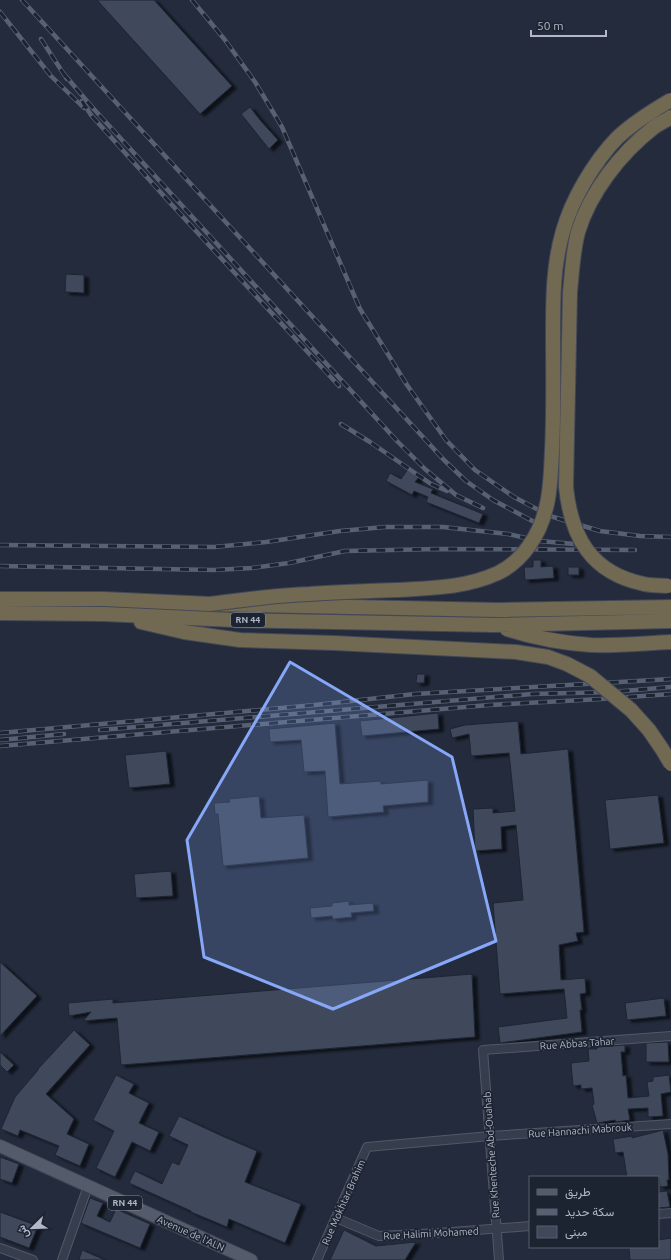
<svg xmlns="http://www.w3.org/2000/svg" width="671" height="1260" font-family="Ubuntu,Vazirmatn,sans-serif">
<style>
.building{fill:#3f495b;stroke:#1e2533;filter:url(#shadow)}
.lines{fill:none;stroke-linecap:round;stroke-linejoin:round}
.street-casing{stroke:#525867;stroke-width:10}
.primary-casing{stroke:#404655;stroke-width:14}
.highway-casing{stroke:#424857;stroke-width:16}
.street{stroke:#363d4c;stroke-width:8}
.primary{stroke:#545c6c;stroke-width:12}
.highway{stroke:#726953;stroke-width:14}
.rail-casing{stroke:#586173;stroke-width:4.5}
.rail{stroke:#1c2331;stroke-width:3;stroke-dasharray:9;stroke-linecap:butt}
.highway-bridge-casing{stroke:#424857;stroke-width:16;stroke-linecap:butt}
.highway-bridge{stroke:#726953;stroke-width:14}
.marked{fill:#87a8f8;fill-opacity:0.2;stroke:#87a8f8;stroke-width:3;stroke-linejoin:round}
.labels{text-anchor:middle;stroke-width:3.5;stroke-linejoin:round;paint-order:stroke}
.shield{fill:#1c2331;stroke:#858b9a;stroke-width:1}
.shield-label{font-size:9px;font-weight:bold;fill:#b2b8c7}
.street-label{font-size:10px;fill:#b2b8c7;stroke:#1c2331}
</style>
<defs>
<filter id="shadow"><feDropShadow dx="4.5" dy="2.5" stdDeviation="1" flood-color="#0009"/></filter>
</defs>
<rect width="100%" height="100%" fill="#232b3c"/>
<path class="building" d="M97,0H154L232,86L200,114Z
M250,107L260,120L278,140L269,149L241,114Z
M66,274L84,275V293L65,292Z
M408,469L419,477L415,482L433,489L431,493L483,514L479,523L426,502L428,497L414,491L412,495L386,481L390,473L401,479Z
M533,560H541V567L553,566L554,578L525,580L524,567H533Z
M568,567H579V575H568Z
M417,674H425L424,683H416Z
M438,713L439,729L362,736L360,721Z
M518,721L521,754L568,749L584,932L576,933L578,941L559,945L561,980L585,978L586,993L580,994L582,1010H580L582,1032L500,1043L498,1027L567,1018L564,989L500,994L493,903L523,900L516,825L501,827L502,849L475,851L473,809L493,808V813L515,811L509,753L471,756L469,734L452,738L450,729L465,725Z
M335,723L340,784L381,781V784L428,780V802L383,806L384,812L328,817L325,771L304,772L301,740L270,742L269,729Z
M166,751L170,784L129,788L125,755Z
M658,795L664,843L610,849L605,800Z
M259,796L261,818L304,815L308,858L223,866L218,814H215L214,803L230,802L229,799Z
M171,871L173,896L136,898L134,874Z
M349,901V905L373,903L374,911L351,913L352,917L333,919L332,916L311,918L310,908L332,906V903Z
M0,962L37,996L0,1036Z
M472,974L475,1037L121,1065L117,1018L83,1021L91,1012L69,1016L68,1003L113,999V1003Z
M664,998L666,1016L627,1020L625,1003Z
M74,1030L90,1045L46,1094L74,1119L67,1134L89,1144L80,1166L55,1155L59,1146L20,1130L18,1136L1,1129L15,1097L38,1070V1069Z
M668,1042L669,1062H646V1043Z
M625,1045V1052H621L623,1076L626,1075L628,1098L649,1096L647,1082L653,1081V1077L669,1075L671,1092L661,1094L663,1116L648,1117V1108L628,1109L630,1120L616,1122L615,1120L597,1123L592,1105L594,1104L592,1088L581,1089V1085L573,1086L571,1063L589,1061L588,1049H597V1047Z
M0,1052L14,1065L7,1072L0,1065Z
M116,1075L134,1084L129,1093L149,1103L139,1123L159,1132L150,1151L132,1142L115,1177L96,1168L114,1131L93,1120Z
M179,1116L222,1136L257,1151L245,1182L301,1204L285,1243L229,1219L227,1227L191,1212V1211L129,1183L135,1171L162,1184L172,1162L179,1165L188,1145L169,1136Z
M663,1130L668,1154L669,1180H667L668,1186L660,1187L659,1177H627L623,1152L615,1153L613,1139L632,1136V1138Z
M0,1157L19,1164L12,1183L0,1179Z
M667,1191L670,1207L658,1208V1192Z
M90,1198L103,1203L97,1216L110,1222L116,1209L150,1224L140,1248L81,1223Z
M0,1212L38,1226L29,1248L0,1237Z
M344,1230L376,1246L416,1242L405,1260H330Z
M671,1238V1260H630L629,1247H658V1240Z
M82,1250L105,1260H79Z"/>
<g class="lines">
<defs>
<path id="street" d="M658,1214L671,1213
M336,1218L379,1236L438,1233L530,1226
M0,1248L33,1260
M62,1260L88,1186
M317,1260L367,1147L490,1136L671,1124
M499,1260L483,1050L671,1036"/>
<path id="primary" d="M0,1146L251,1260"/>
<path id="highway" d="M0,599H104L210,604L498,610L671,607
M0,613L104,614L233,620L495,625L671,621
M141,622L184,632L240,640L334,643
M507,629C534,638 563,643 591,645C618,646 645,643 671,642"/>
</defs>
<use href="#street" class="street-casing"/>
<use href="#primary" class="primary-casing"/>
<use href="#highway" class="highway-casing"/>
<use href="#street" class="street"/>
<use href="#primary" class="primary"/>
<use href="#highway" class="highway"/>
<defs>
<path id="rail" d="M22,0L444,460L466,481L493,500L538,524
M192,0L225,40L255,82L282,127L360,309L407,385L446,440L475,470L514,497L550,516L600,531L640,536L671,537
M0,12L51,76L84,108
M41,39L67,79
M64,74L92,107L397,441L425,469L456,495L483,508
M82,101L91,115L172,205L339,386
M341,424L370,442L431,484L447,491
M0,545L214,547L266,542L340,531L385,527H443L508,534L539,541L587,545
M0,566L214,570L252,568L289,563L345,551L438,549L635,550
M100,730L532,694L612,692L671,687
M0,733L315,705L415,694L671,679
M0,740L64,734
M0,746L489,705L601,699L671,694"/>
</defs>
<use href="#rail" class="rail-casing"/>
<use href="#rail" class="rail"/>
<defs>
<path id="highway-bridge" d="M668,586C660,585 652,586 644,584C591,573 571,537 566,487L570,292C572,272 573,251 578,232C590,192 621,153 653,128C658,124 665,121 671,117
M210,604C243,600 276,595 309,594C338,592 367,591 396,590C432,588 465,588 498,573C523,561 540,534 546,508C551,490 551,469 552,450C554,412 553,373 553,334C553,299 553,265 563,231C572,199 594,162 617,138C633,123 652,111 671,100
M334,643L516,652L548,657L567,664L590,676L631,710L649,730L662,749L671,764"/>
</defs>
<use href="#highway-bridge" class="highway-bridge-casing"/>
<use href="#highway-bridge" class="highway-bridge"/>
</g>
<path class="marked" d="M290,662L452,757L496,941L333,1009L204,957L187,840Z"/>
<g class="labels">
<g class="shield">
<rect x="231" y="613" width="34" height="14" rx="3"/>
<rect x="108" y="1196" width="34" height="14" rx="3"/>
</g>
<g class="shield-label">
<text x="248" y="623">RN 44</text>
<text x="125" y="1206">RN 44</text>
</g>
<g class="street-label">
<text transform="translate(577 1043) rotate(-4)" y="4">Rue Abbas Tahar</text>
<text transform="translate(580 1130) rotate(-4)" y="4">Rue Hannachi Mabrouk</text>
<text transform="translate(491 1155) rotate(-94)" y="4">Rue Khenteche Abd-Ouahab</text>
<text transform="translate(343 1202) rotate(-66)" y="4">Rue Mokhtar Brahim</text>
<text transform="translate(191 1233) rotate(24)" y="4">Avenue de l'ALN</text>
<text transform="translate(431 1233) rotate(-3)" y="4">Rue Halimi Mohamed</text>
</g>
</g>
<rect x="529" y="1176" width="130" height="72" fill="#1c2331" stroke="#585f6d"/>
<rect x="537" y="1189" width="20" height="6" fill="#545c6c" stroke="#585f6d"/>
<text x="565" y="1196" font-size="12" fill="#b2b8c7">طريق</text>
<rect x="537" y="1209" width="20" height="6" fill="#586173" stroke="#585f6d"/>
<text x="565" y="1216" font-size="12" fill="#b2b8c7">سكة حديد</text>
<rect x="537" y="1226" width="20" height="12" fill="#3f495b" stroke="#585f6d"/>
<text x="565" y="1236" font-size="12" fill="#b2b8c7">مبنى</text>
<g transform="translate(32 1228) rotate(247)" stroke="#1c2331" stroke-width="3" paint-order="stroke">
<path d="M0-3L7 15L0 10L-7 15Z" fill="#b2b8c7"/>
<text y="-6" font-size="11" font-weight="bold" text-anchor="middle" fill="#b2b8c7">ش</text>
</g>
<path d="M531 30v6h75v-6" fill="none" stroke="#b2b8c7" stroke-width="2"/>
<text x="537" y="30" font-size="12" fill="#b2b8c7" stroke="#1c2331" stroke-width="3" paint-order="stroke">50 m</text>
</svg>
